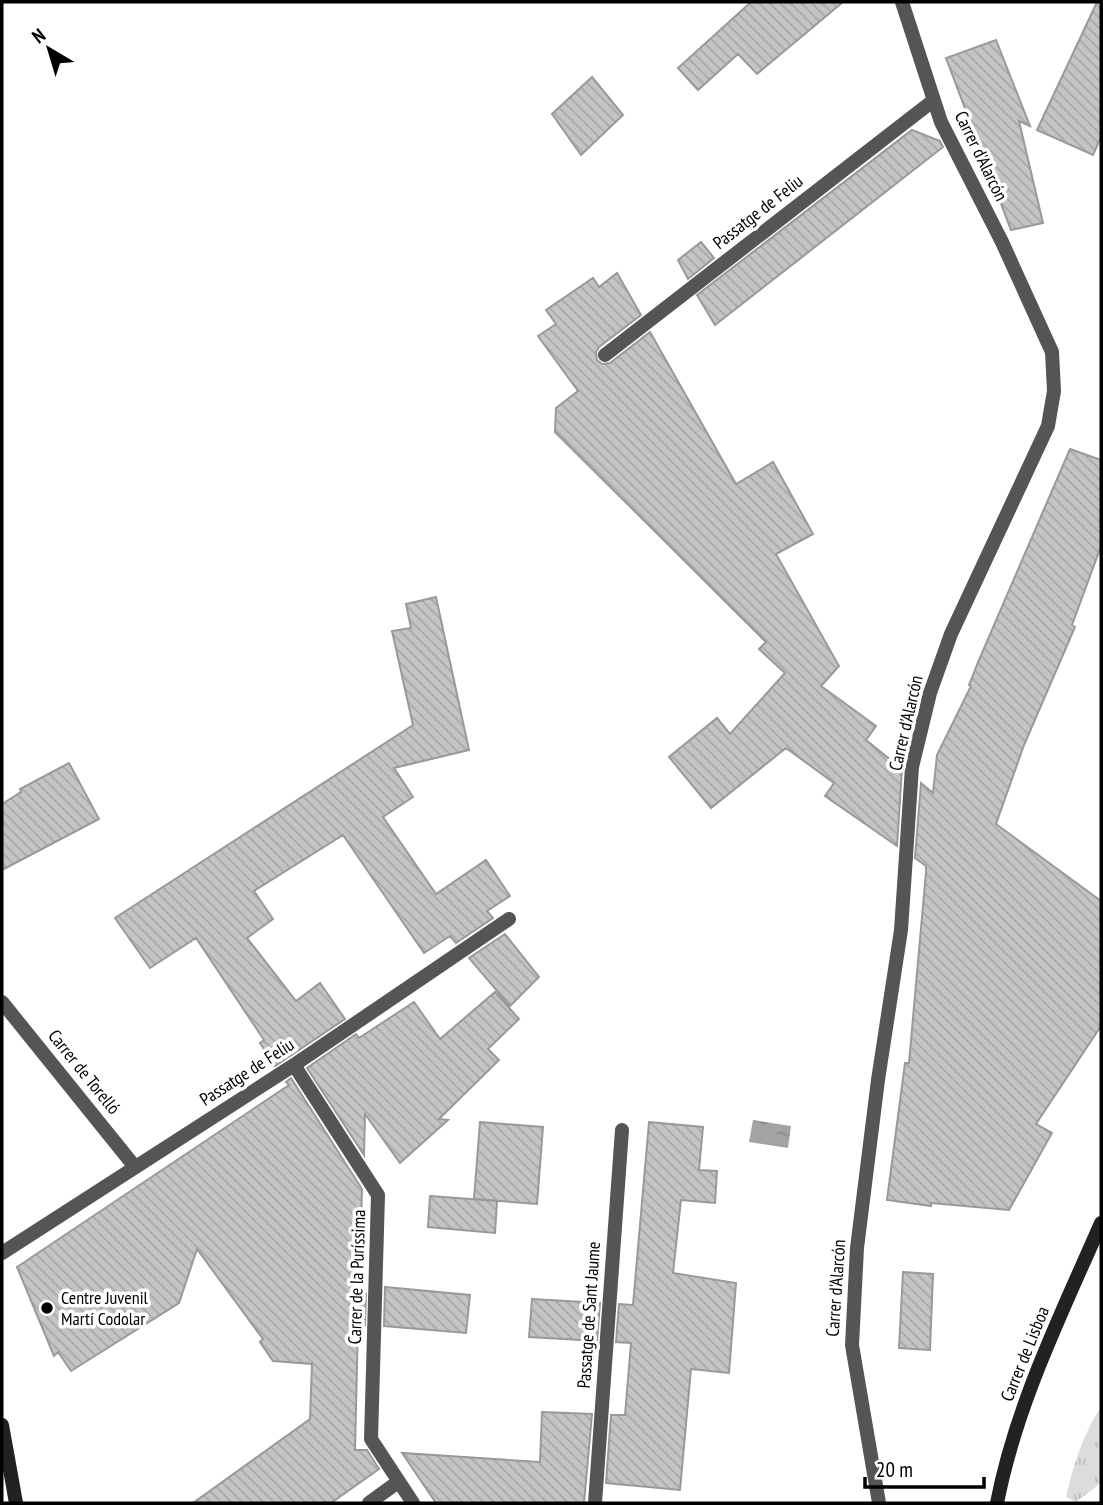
<svg xmlns="http://www.w3.org/2000/svg" width="1103" height="1505" font-family="'PT Sans Narrow',sans-serif">
<style>
.park{fill:url(#park-tufts)}
.water{fill:url(#water-ripples)}
.building{fill:url(#building-back-hatch);stroke:#999;stroke-width:2}
.lines{fill:none;stroke-linecap:round;stroke-linejoin:round}
.street{stroke:#555;stroke-width:14}
.secondary{stroke:#222;stroke-width:14}
.poi-dot{fill:#000;stroke:#fff;stroke-width:2.5}
.labels{text-anchor:middle;stroke-width:7;stroke-linejoin:round;paint-order:stroke}
.street-label{font-size:18px;fill:#000;stroke:#fff}
.poi-label{font-size:18px;fill:#000;stroke:#fff;text-anchor:start}
</style>
<defs>
<pattern id="park-tufts" width="24" height="20" patternUnits="userSpaceOnUse" patternTransform="scale(1.75)"><rect width="24" height="20" fill="#dcdcdc"/><path d="M3 7l-1-3M5 7V3M7 7l1-3M15 17l-1-3M17 17v-4M19 17l1-3" fill="none" stroke="#bbb"/></pattern>
<pattern id="water-ripples" width="26" height="14" patternUnits="userSpaceOnUse" patternTransform="scale(1.75)"><rect width="26" height="14" fill="#a3a3a3"/><path d="M2 4q2-2 4 0t4 0M15 11q2-2 4 0t4 0" fill="none" stroke="#8b8b8b"/></pattern>
<pattern id="building-back-hatch" width="6" height="6" patternUnits="userSpaceOnUse" patternTransform="scale(1.75)"><rect width="6" height="6" fill="#c4c4c4"/><path d="M-1 5l2 2M0 0l6 6M5-1l2 2" fill="none" stroke="#a7a7a7"/></pattern>
</defs>
<rect width="100%" height="100%" fill="#fff"/>
<path class="park" d="M1101,1407V1483L1076,1502L1066,1497C1073,1466 1083,1434 1101,1407Z"/>
<path class="water" d="M753,1120L791,1126L788,1148L749,1142Z"/>
<path class="building" d="M751,2H843L757,74L738,54L698,90L678,68Z
M1097,2H1101V137L1093,155L1037,130Z
M996,40L1030,126L1019,121L1043,223L1011,230L946,58Z
M592,77L623,115L581,155L552,114Z
M912,130L940,141L943,147L715,325L697,295Z
M701,242L714,258L688,279L678,260Z
M617,273L641,315L599,347L596,352L597,360L602,364L610,363L650,332L736,484L773,462L813,534L776,554L839,666L821,686L876,726L866,740L902,769L897,846L825,796L834,783L786,748L711,808L669,757L717,718L730,734L785,673L759,649L766,642L555,432L556,408L578,391L538,336L556,324L546,310L593,278L599,287Z
M1070,449L1101,460V546L1072,625L1075,627L1024,745L996,824L1101,901V1026L1036,1124L1052,1133L1009,1210L931,1203V1206L887,1200L905,1063H909L926,872V866L915,858L921,783L933,793L937,755L971,686L969,685L979,660Z
M436,597L469,750L394,768L413,797L383,817L436,894L486,860L510,896L487,911L493,918L456,943L450,936L424,953L343,835L254,891L273,919L247,938L296,1001L320,983L345,1019L275,1066L260,1043L264,1040L196,938L150,968L115,918L413,725L392,631L411,628L406,604Z
M69,763L99,819L2,870V804L21,792L20,789Z
M505,934L539,977L510,1006L469,958Z
M495,992L519,1019L488,1049L499,1060L439,1119L448,1120L400,1163L365,1114L364,1155L307,1068L356,1034L359,1038L414,1002L440,1039Z
M291,1078L362,1189L359,1298L366,1294L365,1325L358,1324L355,1450H367L379,1469L331,1503H193L310,1419L312,1364L273,1361L260,1342L263,1339L197,1249L179,1303L71,1371L58,1352L54,1356L17,1267L289,1085L286,1082Z
M480,1122L543,1127L537,1204L474,1199Z
M649,1122L703,1127L699,1170L717,1171L715,1203L681,1200L673,1273L736,1283L729,1373L691,1369L680,1490L606,1483L611,1415H625L631,1343L616,1342L619,1304L633,1305Z
M430,1196L497,1201L495,1233L428,1227Z
M903,1272L933,1274L930,1350L899,1348Z
M385,1287L470,1295L466,1333L384,1326Z
M532,1299L600,1303L597,1341L529,1337Z
M542,1412L592,1414L584,1503H436L402,1453L540,1462Z"/>
<g class="lines">
<path class="street" d="M605,355L934,100
M2,1002L135,1167
M294,1065L378,1195L371,1439L413,1503
M2,1253L294,1065L509,919
M369,1503L398,1482
M595,1503L622,1130
M879,1503L852,1345L857,1248L878,1080L901,930L912,767L930,693L951,634L1048,426L1054,391L1052,352L1002,242L941,122L902,2"/>
<path class="secondary" d="M2,1425L16,1503
M997,1503C1016,1405 1061,1315 1101,1223"/>
</g>
<circle class="poi-dot" cx="47" cy="1308" r="7"/>
<g class="labels">
<g class="street-label">
<text transform="translate(981 156) rotate(64)" y="6">Carrer d'Alarcón</text>
<text transform="translate(758 212) rotate(-38)" y="6">Passatge de Feliu</text>
<text transform="translate(906 723) rotate(-77)" y="6">Carrer d'Alarcón</text>
<text transform="translate(84 1072) rotate(51)" y="6">Carrer de Torelló</text>
<text transform="translate(247 1072) rotate(-33)" y="6">Passatge de Feliu</text>
<text transform="translate(357 1277) rotate(-88)" y="6">Carrer de la Puríssima</text>
<text transform="translate(836 1288) rotate(-86)" y="6">Carrer d'Alarcón</text>
<text transform="translate(589 1315) rotate(-86)" y="6">Passatge de Sant Jaume</text>
<text transform="translate(1025 1354) rotate(-68)" y="6">Carrer de Lisboa</text>
</g>
<g class="poi-label">
<text x="61" y="1304">Centre Juvenil<tspan x="61" dy="21">Martí Codolar</tspan></text>
</g>
</g>
<rect width="1103" height="1505" fill="none" stroke="#000000" stroke-width="7"/>
<g transform="translate(49 49) rotate(322)" stroke="#ffffff" stroke-width="5" paint-order="stroke">
<path d="M0-5L12 26L0 18L-12 26Z" fill="#000000"/>
<text y="-10" font-size="19" font-weight="bold" text-anchor="middle" fill="#000000">N</text>
</g>
<path d="M865 1477v10h119v-10" fill="none" stroke="#000000" stroke-width="3.5"/>
<text x="876" y="1477" font-size="21" fill="#000000" stroke="#ffffff" stroke-width="5" paint-order="stroke">20 m</text>
</svg>
